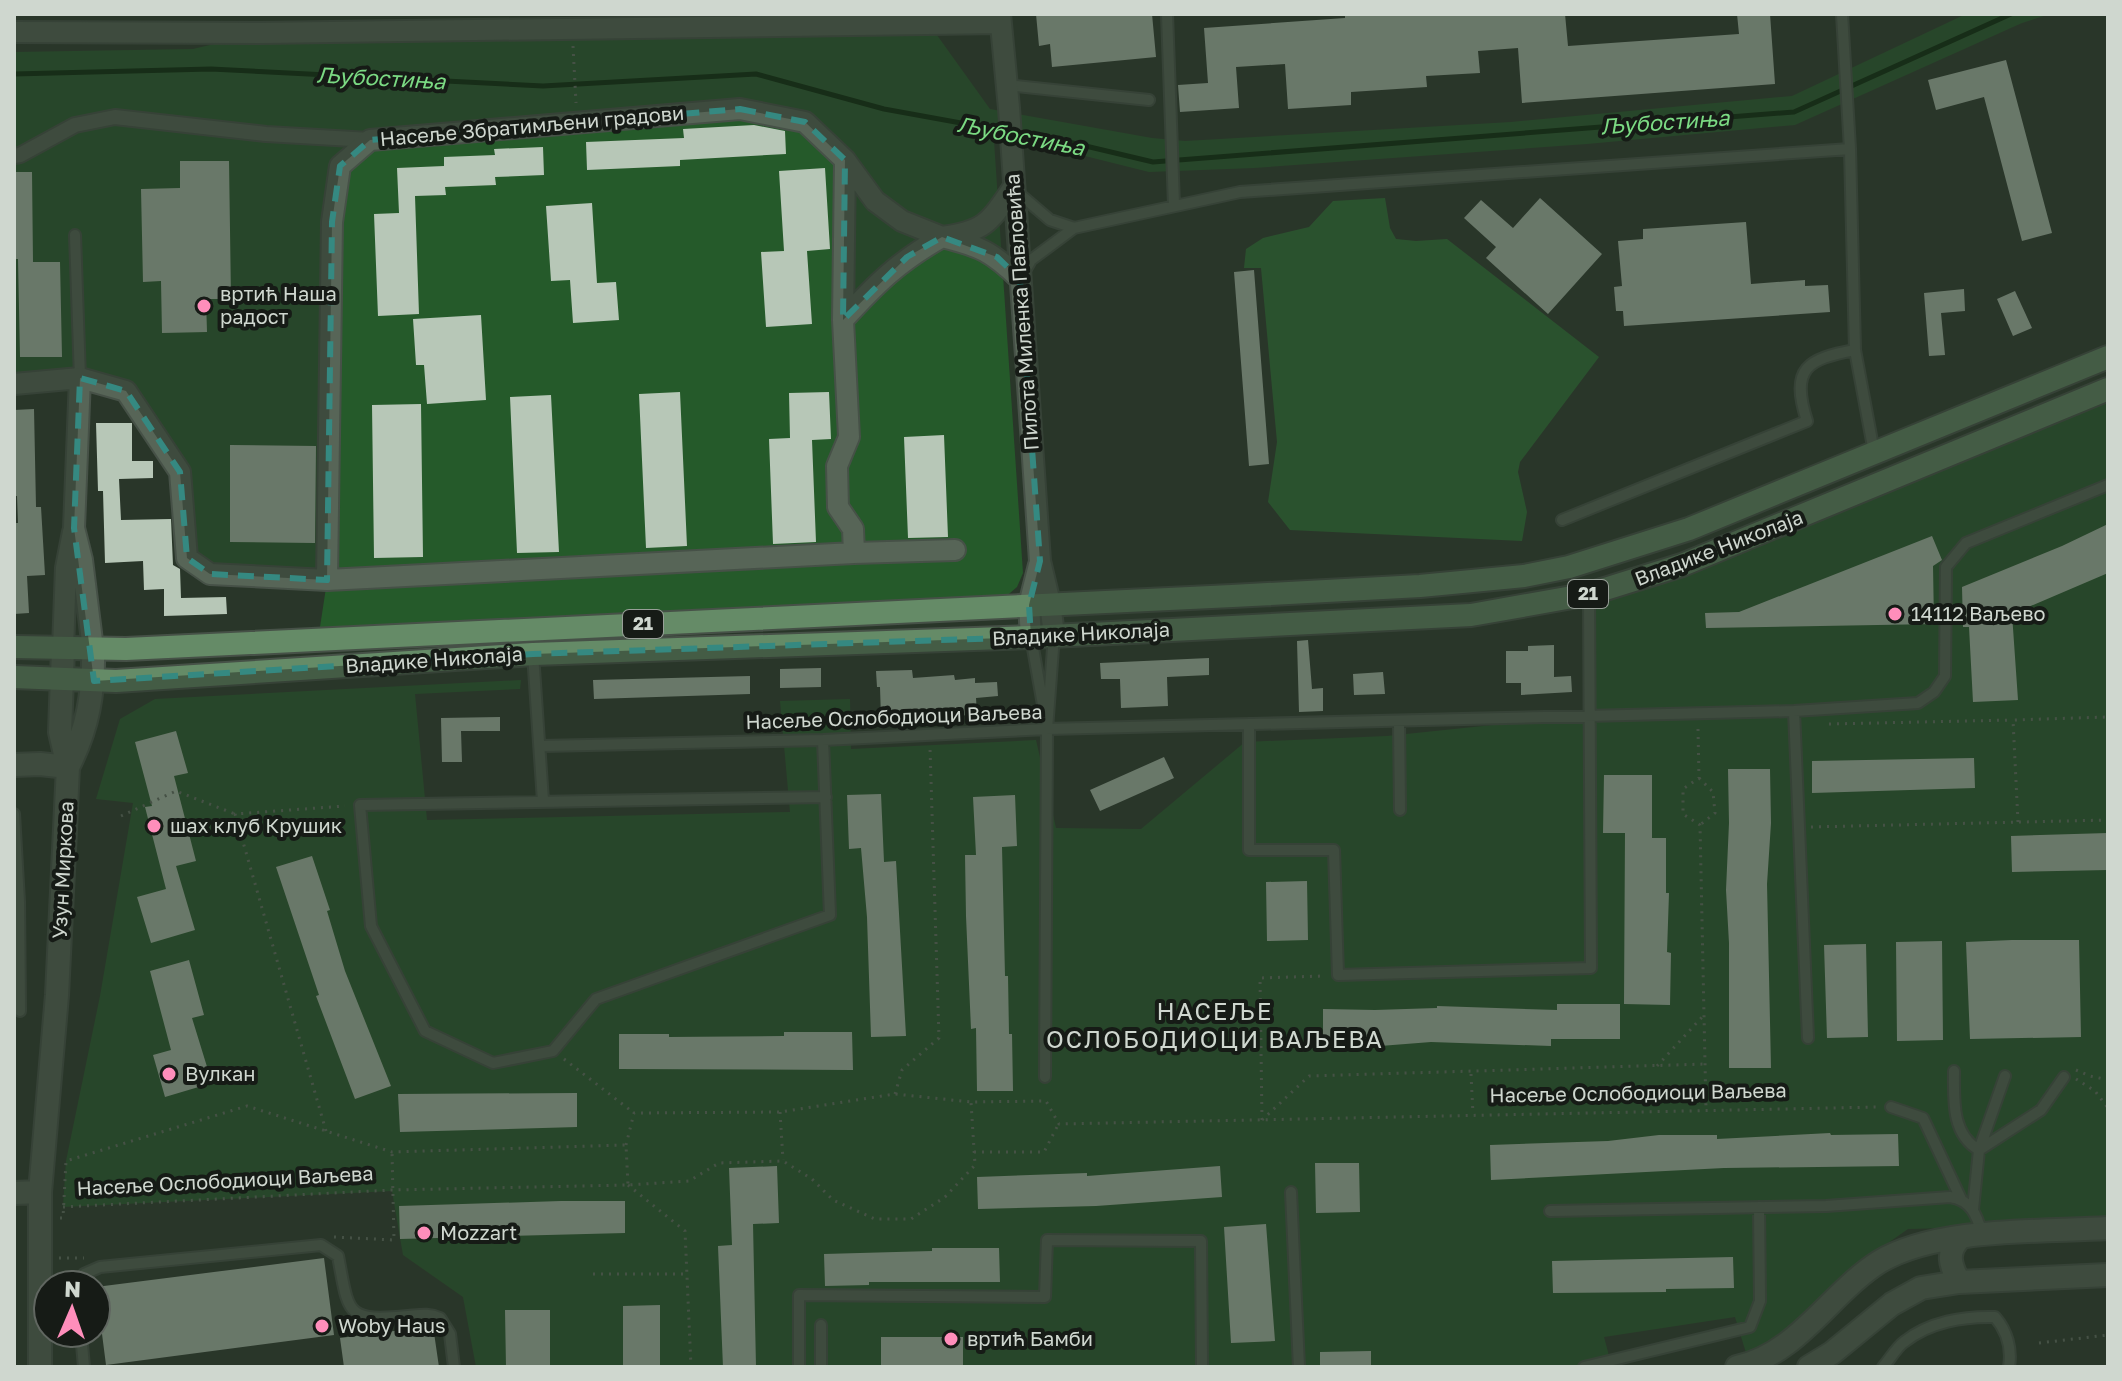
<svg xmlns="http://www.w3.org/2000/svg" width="2122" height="1381" font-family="'Golos Text',sans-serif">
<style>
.green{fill:#255a2a}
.forest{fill:#2b7434}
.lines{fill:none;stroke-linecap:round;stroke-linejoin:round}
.stream{stroke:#002303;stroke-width:5}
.building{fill:#b7c7b7}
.service-casing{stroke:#465147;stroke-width:14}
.pedestrian-casing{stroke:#465147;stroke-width:18}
.minor-casing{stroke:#465147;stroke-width:24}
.tertiary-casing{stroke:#465147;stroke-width:26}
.primary-casing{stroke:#465147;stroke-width:26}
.path{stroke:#677267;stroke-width:3;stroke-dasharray:2 6;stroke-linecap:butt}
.service{stroke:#576557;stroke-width:10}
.pedestrian{stroke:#576557;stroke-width:14}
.minor{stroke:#576557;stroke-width:20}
.tertiary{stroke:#576557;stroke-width:22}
.primary{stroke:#658b67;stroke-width:22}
.marked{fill:none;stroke:#358981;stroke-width:6;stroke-dasharray:16 10;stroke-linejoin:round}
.poi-dot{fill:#ff8ebb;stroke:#161b16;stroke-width:3}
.labels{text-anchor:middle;stroke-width:8;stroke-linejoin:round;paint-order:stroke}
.shield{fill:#161b16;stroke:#989f98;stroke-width:2}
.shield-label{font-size:18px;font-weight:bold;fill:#cfd7cf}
.street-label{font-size:20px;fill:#cfd7cf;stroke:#161b16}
.poi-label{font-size:20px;fill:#cfd7cf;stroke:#161b16;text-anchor:start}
.water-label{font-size:22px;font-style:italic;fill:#7bda83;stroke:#161b16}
.quarter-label{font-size:24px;letter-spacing:2px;fill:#cfd7cf;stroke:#161b16}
</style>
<rect width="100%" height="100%" fill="#293629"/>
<path class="green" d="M1966,14H2050L2022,23L1795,125L1587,144L1254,168L1149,172L1065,151L994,141L1023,573L1017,587L1003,599L320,627L327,581L210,574L187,558L180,472L126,391L14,384V52L193,49L260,33L929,24L990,109L1152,138L1185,141L1511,122L1792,96Z
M2108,389V1224L1908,1229L1855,1266L1822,1311L1747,1356L1735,1317L1604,1337L1612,1367H476L463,1297L403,1255L392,1191L63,1207L66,1161L100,996L133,803L96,799L120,719L155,699L521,680L520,689L415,694L427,820L790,812L780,701L850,699L851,749L1036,740L1056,828L1141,829L1245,742L1387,736L1590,715L1589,594Z"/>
<path class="forest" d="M1385,198L1390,228L1396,239L1416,241L1447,239L1599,357L1520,462L1518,472L1527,512L1522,541L1290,530L1268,502L1277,442L1261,268H1244L1246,249L1263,238L1309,227L1333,201Z"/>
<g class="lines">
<path class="stream" d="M14,74L211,69L543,86L756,74L884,109L1005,131
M1015,133L1073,143L1153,162L1794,112L2011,14"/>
</g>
<path class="building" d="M1036,14H1152L1156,57L1052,67L1050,44L1039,46Z
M1345,14H1565L1568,46L1739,34L1737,14H1770L1775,84L1522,103L1518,48L1478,51L1480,73L1426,76L1427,87L1351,92V105L1288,109L1285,64L1236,67L1239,108L1180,112L1178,85L1208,83L1204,28L1345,18Z
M2006,60L2052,233L2022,241L1984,97L1936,110L1928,80Z
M754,125L785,131L786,154L680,160V166L587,170L586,142L684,138L683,129Z
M543,147L544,175L495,177L496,185L445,187L446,195L415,196L419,314L378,316L374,214L399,213L397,168L444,166V157L495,155L494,149Z
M180,161H229L231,299H206L207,332L162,333L161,281L143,282L141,189L180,188Z
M825,168L830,249L807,251L812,324L766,327L761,252L784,251L779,171Z
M14,172H32L33,262H60L62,357H20L18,259H14Z
M1540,198L1602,254L1548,314L1486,258L1496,247L1464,218L1481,200L1513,228Z
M592,203L597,283L616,282L619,320L573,323L570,280L551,281L546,206Z
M1746,222L1751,284L1805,280V286L1828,285L1830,312L1624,326L1623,311H1616L1614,287L1622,286L1618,241L1643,239V229Z
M1254,270L1269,464L1249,466L1234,272Z
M1964,289L1965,311L1941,313L1945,355L1929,356L1924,293Z
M2015,291L2032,328L2013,336L1997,299Z
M481,315L486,400L427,404L424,365H416L413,319Z
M680,392L687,546L646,548L639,394Z
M829,392L831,439L812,440L816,542L773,544L769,439L790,438L789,393Z
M551,395L559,552L517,553L510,397Z
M421,404L423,557L374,558L372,405Z
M34,409L36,507H41L45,575L27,576L29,613L14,614V523H18L17,496H14V410Z
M96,423H132V461H153V478L119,479L121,520L171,519L173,565L180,569L181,598L226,597L227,614L164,616V589L144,590L143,561L105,563L103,491H98Z
M944,435L948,537L908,538L904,437Z
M230,445L316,446L315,543L230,542Z
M2108,524V573L2012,614L2018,700L1973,702L1969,627H1963L1962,587L2062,546Z
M1932,536L1942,560L1933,566L1934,624L1706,628L1705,613L1739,612Z
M1308,640L1312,689L1323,688V711L1299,712L1297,641Z
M1554,645V677L1571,676L1572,692L1521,695V683H1506V651H1528V646Z
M1209,658V675L1167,677L1168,706L1121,708L1120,679H1101L1100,663Z
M821,668V687L780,688V669Z
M912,670L913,678L954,675L955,680L975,678V683L997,682L998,696L976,698L977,715L881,718L880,687H877L876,671Z
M1383,672L1385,694L1354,695L1353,674Z
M750,676V694L594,699L593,680Z
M500,717V731H461L462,762H442L441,718Z
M176,731L188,773L174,776L196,861L176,866L195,930L151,943L137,897L166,889L145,807L152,806L135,742Z
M1164,757L1174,778L1100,811L1090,790Z
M1974,758L1975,788L1812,793V761Z
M1728,769H1770L1771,823L1767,884L1771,1068H1729V943L1726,890L1729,823Z
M1604,775H1652V838H1666V893H1669L1667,952L1671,953L1670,1005L1624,1004L1625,833H1603Z
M881,794L884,862L896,861L906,1036L871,1037L867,917L861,848L849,849L847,795Z
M1015,795L1017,846L1002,847L1005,976H1008L1009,1034H1012L1013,1091H977L976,1028L971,1029L966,916L965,855H976L973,797Z
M2108,833V870L2012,872L2011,836Z
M312,856L330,910L327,911L345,971L391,1086L355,1099L316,996L319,995L276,867Z
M1307,881L1308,940L1267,941L1266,882Z
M2012,940H2079L2081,1037L1970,1039L1966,942Z
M1942,941L1943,1040L1897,1041L1896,942Z
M1866,944L1868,1037L1827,1038L1824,945Z
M189,960L204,1015L192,1018L212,1083L165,1097L153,1055L171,1050L150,971Z
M1557,1004H1620V1039H1551V1046L1431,1042L1380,1046L1323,1045V1009L1375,1010L1437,1008V1006L1557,1010Z
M784,1032H852L853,1070L619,1069V1034H669V1037L784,1036Z
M577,1093V1127L400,1132L398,1094Z
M1830,1133L1831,1135L1898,1134L1899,1166L1724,1168L1491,1180L1490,1145L1608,1141L1659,1135H1717V1139Z
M1315,1163H1359L1360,1212L1316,1213Z
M777,1166L779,1223L753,1224L756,1367H723L718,1246L732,1245L729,1168Z
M1220,1166L1222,1197L1096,1206L978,1209L977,1177L1087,1173V1176Z
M561,1201H625V1233L400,1239L399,1206Z
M1266,1224L1275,1341L1231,1343L1224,1227Z
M932,1248H999L1000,1282H869V1285L825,1286L824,1254L932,1251Z
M1733,1257L1734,1288L1666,1289V1292L1553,1293L1552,1261Z
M324,1258L334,1335L106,1365L96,1287Z
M660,1305V1367H623V1306Z
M505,1310H550V1367H506Z
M433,1326L439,1367H344L340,1338Z
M881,1337H963V1367H881Z
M1371,1351V1367H1320V1352Z"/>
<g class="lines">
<defs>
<path id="service" d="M1167,14L1174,205
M1006,85L1149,100
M1850,149L1855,350L1874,452
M1016,191L1050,220L1074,228
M75,235L80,378
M1023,274L1031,260L1074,228L1240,192L1850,149L1842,14
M1562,520L1807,421C1790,368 1807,359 1855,350
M1031,637L1045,716
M533,654L543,801
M1794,711L1808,1038
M1399,721L1400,810
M1249,724V850H1334L1338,975L1591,968L1589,594
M823,740L830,915L596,999L553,1051L493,1063L425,1031L371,926L360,805L826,797
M541,746L823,740L1047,729L1794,711L1918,703L1934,692L1945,676L1946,567L1966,543L2108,485
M14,814L19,902L20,1011
M1954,1071C1954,1099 1951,1134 1979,1150
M1045,1077L1047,729L1054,635
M1891,1107L1923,1118L1961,1199
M1979,1150L2041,1110L2064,1077
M1291,1192L1299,1367
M1973,1209L1979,1150L2005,1076
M1550,1211L1826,1206L1950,1197C1971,1200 1977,1215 1982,1234
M78,1285L84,1274L100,1267L321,1245L338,1256C349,1314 345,1322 408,1316C420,1315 429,1313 440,1318L450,1334L454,1367
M81,1333L84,1367
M799,1367V1295L1045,1297L1047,1240L1201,1241L1202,1367
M821,1367V1325
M1584,1367L1750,1327L1760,1301L1759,1207
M1883,1367C1890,1359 1896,1348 1904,1342C1929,1322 1964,1316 1995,1317C2007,1331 2012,1349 2009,1367"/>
<path id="pedestrian" d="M14,156L20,155L75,125L115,117L266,134L370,140"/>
<path id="minor" d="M1000,14L1009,108L1040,561L1050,603L1054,635
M14,32L260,33L1000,23
M845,160L843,320L849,437L837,466L838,507L853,529L854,553L955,550
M1013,188C989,223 985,231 942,237C980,246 992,252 1020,279
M843,320C877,283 898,262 942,237
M80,378L74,528L82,560L93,649
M14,384L80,378L126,391L180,472L187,558L210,574L327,580L854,553
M327,580L332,222L340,166L370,140L740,109L805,122L845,160L875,201L902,221L942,237
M1031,637L1029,605L1039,565
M63,649L66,568L73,532"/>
<path id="tertiary" d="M63,649L60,732L68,767
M14,765L40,764L68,767
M14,1193L40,1192
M1959,1282C1950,1265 1946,1252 1960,1238
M40,1367V1192L57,995L68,767C88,728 94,693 93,649
M1737,1367C1798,1354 1830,1293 1879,1262C1937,1227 2040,1232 2108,1228
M1809,1367L1832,1353L1892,1304L1921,1288L1959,1282L2108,1275"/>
<path id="primary" d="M14,647L126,649L1232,596L1420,586L1524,576L1569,567L1689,529L2108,357
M14,677L116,681L533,654L1031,637L1471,615L1589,594L1682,565L2108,389"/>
</defs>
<use href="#service" class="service-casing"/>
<use href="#pedestrian" class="pedestrian-casing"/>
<use href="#minor" class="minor-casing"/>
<use href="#tertiary" class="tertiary-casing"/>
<use href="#primary" class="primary-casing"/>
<path class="path" d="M573,46L576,103
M1829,724L2013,720
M1698,729L1699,778L1683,789V814L1700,825L1706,1110
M1699,778L1713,792L1715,813L1700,825
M121,816L176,791L235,814
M2018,822L2013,720L2108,717
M1811,827L2108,820
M564,1059L634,1113
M1657,1066L1703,1016
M2076,1070L2090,1076L2108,1080
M1471,1074L1473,1114
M2076,1079L2095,1091L2108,1108
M895,1094L902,1070L939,1038L930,748
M780,1112L783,1160
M1262,1120L1309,1076L1706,1064
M1262,1120L1260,978L1323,976
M326,1131L235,814L345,806
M626,1145L634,1113L780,1112L895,1094L971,1102L1046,1101L1059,1124L1879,1107
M974,1152H1044L1058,1125
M628,1185L685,1231L691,1367
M63,1207L392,1190L628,1185L689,1181L719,1163L783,1161L812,1179L833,1200L875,1219H911L945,1197L975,1165L971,1102
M60,1218H63L66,1161L247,1106L392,1152L626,1145L628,1185
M334,1237L394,1240L392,1152
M59,1258H84
M593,1274H685
M2039,1343L2108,1335"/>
<use href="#service" class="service"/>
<use href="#pedestrian" class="pedestrian"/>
<use href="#minor" class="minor"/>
<use href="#tertiary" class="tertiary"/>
<use href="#primary" class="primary"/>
</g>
<path d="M0 0H2122V1381H0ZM740,109L805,122L845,160L843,320L907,257L942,237L997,257L1020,279L1040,561L1029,605L1031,637L533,654L94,681L74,528L80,378L126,391L180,472L187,558L210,574L327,580L332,222L340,166L370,140Z" fill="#293629" fill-opacity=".55" fill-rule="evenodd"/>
<path class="marked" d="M740,109L805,122L845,160L843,320L907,257L942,237L997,257L1020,279L1040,561L1029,605L1031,637L533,654L94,681L74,528L80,378L126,391L180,472L187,558L210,574L327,580L332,222L340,166L370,140Z"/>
<g class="poi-dot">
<circle cx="204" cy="306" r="8"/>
<circle cx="1895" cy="614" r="8"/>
<circle cx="154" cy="826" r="8"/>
<circle cx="169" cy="1074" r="8"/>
<circle cx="424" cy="1233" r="8"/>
<circle cx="322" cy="1326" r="8"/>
<circle cx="951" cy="1339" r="8"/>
</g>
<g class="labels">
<g class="shield">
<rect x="1568" y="580" width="40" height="28" rx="6"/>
<rect x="623" y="610" width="40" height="28" rx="6"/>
</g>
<g class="shield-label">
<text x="1588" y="600">21</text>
<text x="643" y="630">21</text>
</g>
<g class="street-label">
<text transform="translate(532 126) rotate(-5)" y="7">Насеље Збратимљени градови</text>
<text transform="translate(1022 312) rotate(-94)" y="7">Пилота Миленка Павловића</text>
<text transform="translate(1719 548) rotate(-21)" y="7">Владике Николаја</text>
<text transform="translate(1081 634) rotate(-3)" y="7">Владике Николаја</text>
<text transform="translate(434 660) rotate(-4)" y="7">Владике Николаја</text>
<text transform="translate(894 717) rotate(-2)" y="7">Насеље Ослободиоци Ваљева</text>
<text transform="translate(63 870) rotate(-87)" y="7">Узун Миркова</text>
<text transform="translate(1638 1093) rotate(-1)" y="7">Насеље Ослободиоци Ваљева</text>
<text transform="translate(225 1181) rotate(-3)" y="7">Насеље Ослободиоци Ваљева</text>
</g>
<g class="poi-label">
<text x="220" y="301">вртић Наша<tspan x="220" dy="23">радост</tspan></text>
<text x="1911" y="621">14112 Ваљево</text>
<text x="170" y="833">шах клуб Крушик</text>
<text x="185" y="1081">Вулкан</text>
<text x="440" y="1240">Mozzart</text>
<text x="338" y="1333">Woby Haus</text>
<text x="967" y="1346">вртић Бамби</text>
</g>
<g class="water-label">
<text transform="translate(381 78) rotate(3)" y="8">Љубостиња</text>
<text transform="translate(1665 122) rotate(-4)" y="8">Љубостиња</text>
<text transform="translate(1021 136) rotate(11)" y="8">Љубостиња</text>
</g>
<g class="quarter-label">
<text x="1215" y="1020">НАСЕЉЕ<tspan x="1215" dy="28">ОСЛОБОДИОЦИ ВАЉЕВА</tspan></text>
</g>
</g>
<rect width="2122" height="1381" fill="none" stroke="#cfd7cf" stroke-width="32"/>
<g transform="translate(72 1309) rotate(2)"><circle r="38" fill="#161b16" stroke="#606660" stroke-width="2"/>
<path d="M0-6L14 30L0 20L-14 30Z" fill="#ff8ebb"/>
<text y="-12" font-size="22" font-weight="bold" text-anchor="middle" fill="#cfd7cf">N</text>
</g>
</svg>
